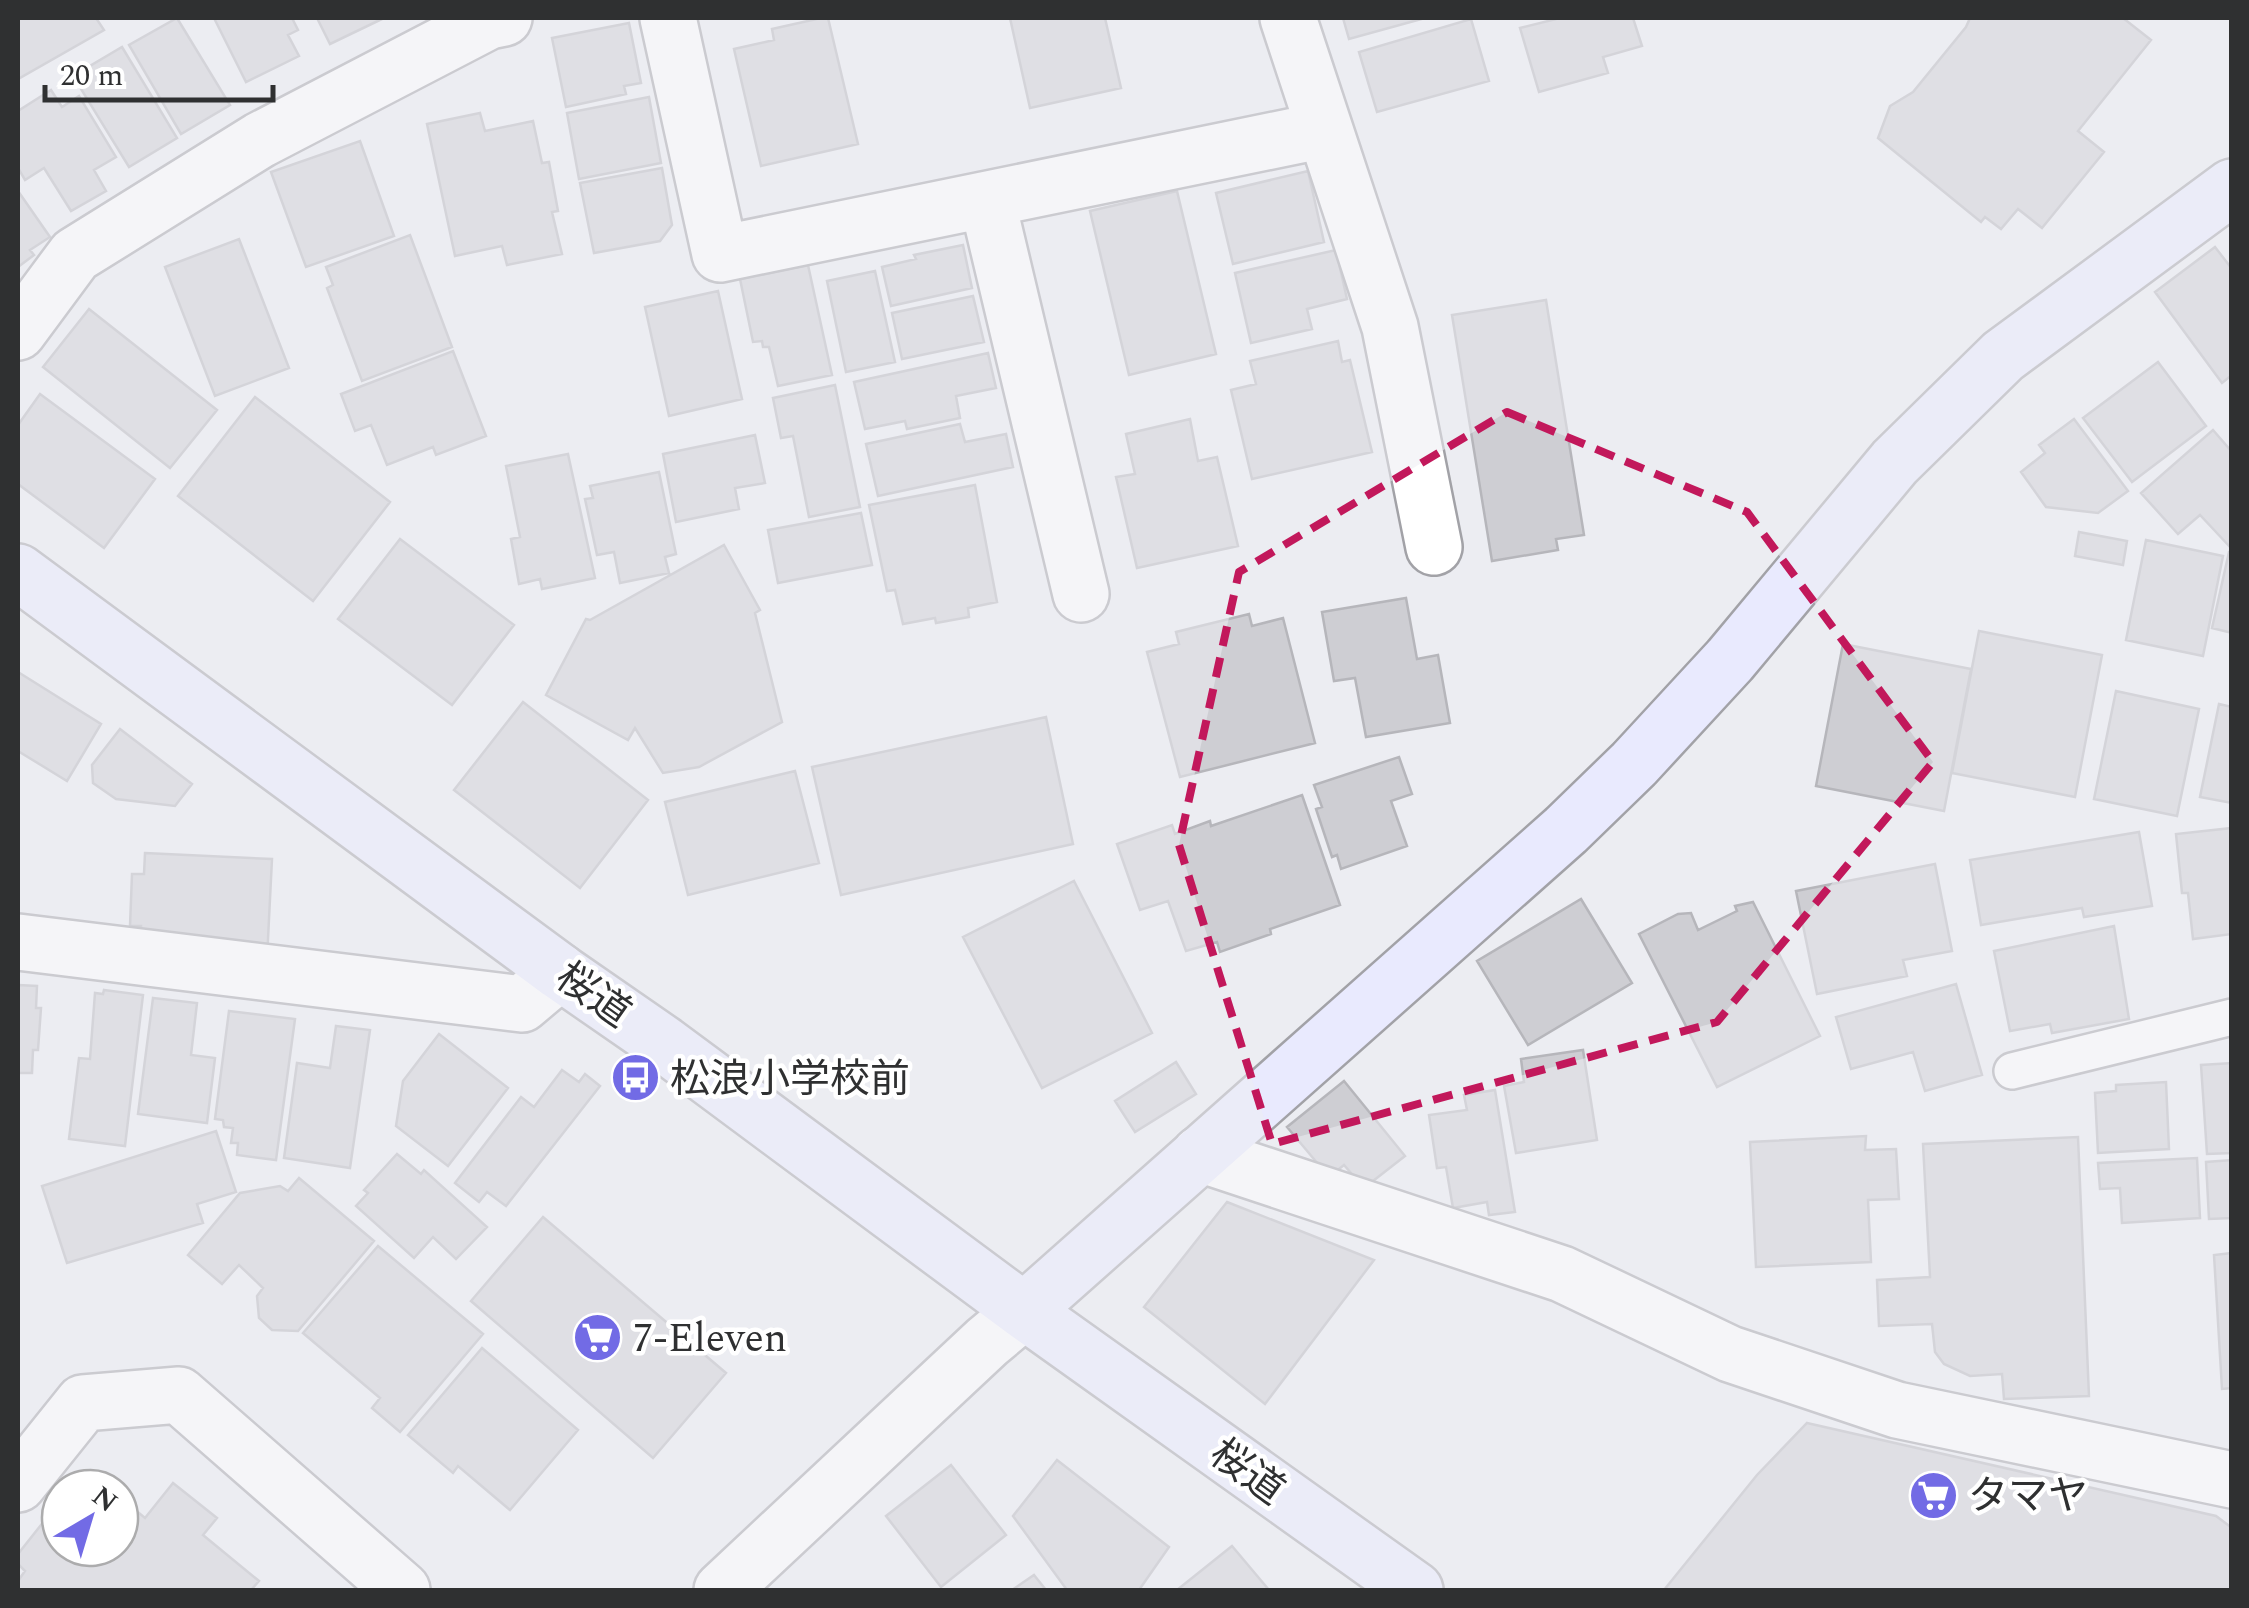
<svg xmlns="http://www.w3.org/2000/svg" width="2249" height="1608" font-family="Spectral,'Noto Sans JP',serif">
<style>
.building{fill:#ceced3;stroke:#b6b6bb;stroke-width:2.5}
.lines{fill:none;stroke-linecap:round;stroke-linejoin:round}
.lane-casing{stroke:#a2a2a7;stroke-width:40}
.street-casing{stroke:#a2a2a7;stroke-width:60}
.secondary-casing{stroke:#a2a2a7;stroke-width:60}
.lane{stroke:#fff;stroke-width:35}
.street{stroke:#fff;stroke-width:55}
.secondary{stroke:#e9eafe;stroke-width:55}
.marked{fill:none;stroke:#c2185b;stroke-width:8;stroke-dasharray:20 12;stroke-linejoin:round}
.labels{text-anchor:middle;stroke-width:9;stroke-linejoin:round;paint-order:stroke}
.street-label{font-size:40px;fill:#2f3031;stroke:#fff}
.poi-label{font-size:40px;fill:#2f3031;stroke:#fff;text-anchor:start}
</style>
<rect width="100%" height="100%" fill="#ecedf2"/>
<path class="building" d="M18,18H96L104,30L18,79Z
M177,18L230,105L181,134L129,45Z
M214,18H292L298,30L288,35L299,56L246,82Z
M317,18H384L330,44Z
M821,18H828L858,144L761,166L734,49L774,40L772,29Z
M1010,18H1105L1121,88L1030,108Z
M1343,18H1425L1349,39Z
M1560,18H1633L1642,46L1603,57L1608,73L1539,92L1520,28Z
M1970,18H2123L2151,40L2078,131L2104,152L2042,228L2018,209L2001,229L1985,217L1981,222L1878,138L1890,106L1913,92L1966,27Z
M1471,19L1489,81L1377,112L1359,52Z
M629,23L641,83L624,86L626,94L566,107L552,38Z
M122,47L177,138L129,167L73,76Z
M51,90L62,107L79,96L116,157L94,170L106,191L71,211L44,168L25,180L18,168V111Z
M649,97L661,163L579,179L567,113Z
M480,113L485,131L533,121L542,163L549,162L558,211L552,212L562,254L507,265L502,246L455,256L427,124Z
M360,141L394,236L306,267L271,172Z
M662,168L672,225L660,241L594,253L580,183Z
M1308,171L1324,242L1233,264L1216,193Z
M18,191L50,237L30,250L34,255L18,267Z
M1177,191L1216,354L1129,375L1090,211Z
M410,235L452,347L362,381L327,288L333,285L326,267Z
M239,239L289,368L215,396L165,267Z
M963,245L972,288L891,306L882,267L916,259L914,255Z
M2215,247L2232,269V375L2222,383L2155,292Z
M1336,250L1347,299L1307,309L1312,329L1251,343L1235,273Z
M808,265L832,375L778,386L769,347H763L762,341L753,342L740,279Z
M875,271L895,362L846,372L827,281Z
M718,291L742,399L669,416L645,307Z
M973,296L984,342L902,359L892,313Z
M1546,300L1584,535L1556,539L1558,550L1492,561L1452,315Z
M89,309L217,410L170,468L43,367Z
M1338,341L1342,362L1350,360L1372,452L1252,479L1231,390L1256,384L1250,361Z
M453,351L486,436L436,455L433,447L387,465L371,425L355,431L341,394Z
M988,353L996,388L956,396L960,418L907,429L905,421L865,429L854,382Z
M2158,362L2206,426L2132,482L2083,418Z
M835,385L860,507L809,517L793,436L781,438L773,398Z
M40,394L155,479L104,548L18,484V425Z
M255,397L390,502L313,601L178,496Z
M1190,419L1198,461L1217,457L1238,546L1137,568L1116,477L1135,474L1126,434Z
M2074,419L2128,491L2098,513L2046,507L2021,472L2045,453L2039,445Z
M960,424L965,442L1006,434L1013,467L878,496L866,444Z
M2213,430L2232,452L2230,547L2200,515L2178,534L2141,493Z
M755,435L765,483L735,488L739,509L676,522L663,454Z
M568,454L595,578L542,589L540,579L519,584L511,539L520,537L506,466Z
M659,472L676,554L665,557L669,573L620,583L614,552L597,555L585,499L593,498L590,486Z
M975,485L997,602L968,608L969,617L936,623L935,618L903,624L895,590L887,591L869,505Z
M861,513L872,565L778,583L768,530Z
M2079,532L2127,541L2123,565L2075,556Z
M400,539L514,625L452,705L338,619Z
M2146,540L2223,556L2203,656L2126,640Z
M724,545L760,610L755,613L782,722L699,767L663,773L635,728L628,740L546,695L586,619L590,620Z
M2229,552H2232V633L2212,628Z
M1406,598L1417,659L1438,655L1450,723L1366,737L1355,678L1334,681L1322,612Z
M1249,614L1252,626L1283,618L1315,743L1180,777L1147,652L1179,644L1176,632Z
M1979,631L2102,655L2075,797L1952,773Z
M1843,644L1971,669L1944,811L1816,786Z
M18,672L101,724L67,781L18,751Z
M2116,691L2199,709L2177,816L2094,799Z
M523,702L648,800L580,888L454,790Z
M2219,704L2232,707V803L2200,797Z
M1046,717L1073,844L841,895L812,767Z
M120,729L192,784L175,806L116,799L93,783L92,765Z
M1399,757L1412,794L1391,801L1407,846L1341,869L1337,855L1332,857L1316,809L1322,807L1314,785Z
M795,771L819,863L688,895L665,802Z
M1302,795L1340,905L1270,929L1271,934L1220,952L1217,942L1186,951L1168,901L1140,910L1117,844L1172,825L1175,834L1210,821L1211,826Z
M2232,828V934L2193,939L2188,893H2182L2176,834Z
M2139,832L2152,906L2084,917L2082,908L1981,925L1970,860Z
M145,853L272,859L267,959L140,953L141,926H130L132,874H144Z
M1935,864L1952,951L1903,960L1907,976L1817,994L1796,891Z
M1074,881L1152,1033L1042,1088L963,937Z
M1581,899L1632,983L1528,1045L1477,961Z
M1753,902L1820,1036L1717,1087L1639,934L1678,914L1691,913L1698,930L1737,911L1735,906Z
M2114,926L2129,1019L2052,1033L2050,1024L2010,1031L1994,951Z
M1956,984L1982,1075L1925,1091L1913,1052L1851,1069L1836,1017Z
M18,985L37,986L36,1008H41L38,1050H33L32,1073H18Z
M104,990L143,995L125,1146L69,1139L79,1058L90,1059L95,993L103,994Z
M153,998L197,1003L191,1055L215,1058L207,1123L138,1114Z
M229,1011L295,1019L276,1160L237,1155L238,1143H231L233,1128L224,1127L223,1120L215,1119Z
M336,1026L370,1030L350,1168L284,1158L297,1063L330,1068Z
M439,1034L508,1088L448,1166L396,1126L403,1081Z
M1583,1050L1597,1140L1516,1153L1504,1086L1524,1082L1521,1059Z
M1176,1062L1196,1094L1135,1132L1115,1101Z
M2232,1063V1153L2207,1154L2201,1065Z
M562,1070L579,1082L585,1074L600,1086L506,1206L487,1192L479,1202L455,1183L521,1097L534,1107Z
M1344,1081L1405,1156L1364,1188L1344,1165L1329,1177L1287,1127Z
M2166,1082L2169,1149L2098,1153L2095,1093L2116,1091V1085Z
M1495,1090L1515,1212L1489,1215L1487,1202L1453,1208L1446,1167L1437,1168L1429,1115L1467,1110L1464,1095Z
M216,1131L236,1192L197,1204L203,1223L67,1263L42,1186Z
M1866,1136L1865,1150L1896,1149L1899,1199L1868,1200L1871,1262L1756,1267L1750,1142Z
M2078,1137L2089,1396L2004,1399L2002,1374L1970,1376L1944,1364L1935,1352L1932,1324L1879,1326L1877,1280L1930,1277L1923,1144Z
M397,1154L421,1174L424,1170L487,1227L456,1259L433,1237L414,1258L356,1206L368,1193L364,1190Z
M2197,1158L2200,1218L2122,1223L2120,1188L2100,1189L2098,1163Z
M2232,1160V1218L2209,1219L2206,1162Z
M299,1178L374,1241L298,1331L272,1330L259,1318L257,1296L263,1288L239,1265L222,1284L188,1255L240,1193L280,1186L288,1191Z
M1227,1202L1374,1260L1265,1404L1144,1307Z
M543,1217L726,1373L653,1458L471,1301Z
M378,1246L483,1334L400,1432L372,1408L380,1398L303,1333Z
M2232,1253V1388L2222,1389L2214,1255Z
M482,1348L578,1430L510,1510L458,1466L453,1473L408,1435Z
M1807,1423L2216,1516L2232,1528V1590H1664L1757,1475Z
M1057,1460L1169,1547L1139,1590H1067L1013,1516Z
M951,1465L1006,1535L941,1587L886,1516Z
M173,1483L217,1518L203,1535L259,1581L251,1590H18V1581L25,1571L18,1564V1554L60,1501V1548H120V1512L127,1503L145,1518Z
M1232,1546L1269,1590H1177Z
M1034,1575L1046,1590H1012Z"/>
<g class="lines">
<defs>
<path id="lane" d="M2012,1071L2232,1017"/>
<path id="street" d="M668,18L720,254L1324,130
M1288,18L1390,327L1434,547
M987,200L1081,594
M18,332L75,255L260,140L489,21L504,18
M18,942L522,1004L560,972
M1200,1154L1562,1274L1730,1354L1897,1410L2232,1480
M18,1484L83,1403L179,1395L402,1590
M722,1590L987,1342L1024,1311"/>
<path id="secondary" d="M18,572L560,972L664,1044L1024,1311L1415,1590
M1024,1311L1566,830L1634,764L1730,660L1895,462L2003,356L2232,187"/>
</defs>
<use href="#lane" class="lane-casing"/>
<use href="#street" class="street-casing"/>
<use href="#secondary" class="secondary-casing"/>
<use href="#lane" class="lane"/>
<use href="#street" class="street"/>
<use href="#secondary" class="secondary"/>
</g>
<path d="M0 0H2249V1608H0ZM1507,412L1747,512L1933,762L1717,1022L1272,1144L1179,845L1239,572Z" fill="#ecedf2" fill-opacity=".55" fill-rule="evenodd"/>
<path class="marked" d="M1507,412L1747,512L1933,762L1717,1022L1272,1144L1179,845L1239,572Z"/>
<defs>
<symbol id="bus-disc" viewBox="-11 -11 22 22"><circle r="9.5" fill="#726be5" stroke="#fff"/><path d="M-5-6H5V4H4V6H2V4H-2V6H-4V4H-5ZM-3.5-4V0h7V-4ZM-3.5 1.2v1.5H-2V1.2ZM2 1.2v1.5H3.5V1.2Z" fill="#fff"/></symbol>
<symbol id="supermarket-disc" viewBox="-11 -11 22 22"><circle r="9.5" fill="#726be5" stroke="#fff"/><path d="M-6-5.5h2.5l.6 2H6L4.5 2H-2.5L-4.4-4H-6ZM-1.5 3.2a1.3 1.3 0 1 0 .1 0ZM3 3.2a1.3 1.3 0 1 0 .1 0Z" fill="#fff"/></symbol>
</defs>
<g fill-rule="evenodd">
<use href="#bus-disc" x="608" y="1050" width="55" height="55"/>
<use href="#supermarket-disc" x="570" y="1310" width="55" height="55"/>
<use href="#supermarket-disc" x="1906" y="1468" width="55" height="55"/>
</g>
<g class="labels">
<g class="street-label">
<text transform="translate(594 994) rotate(35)" y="14">桜道</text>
<text transform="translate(1248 1471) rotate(36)" y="14">桜道</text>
</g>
<g class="poi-label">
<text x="670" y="1092">松浪小学校前</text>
<text x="633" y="1351">7-Eleven</text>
<text x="1968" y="1509">タマヤ</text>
</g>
</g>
<rect width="2249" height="1608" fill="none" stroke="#2f3031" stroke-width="40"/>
<g transform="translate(90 1518) rotate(38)"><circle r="48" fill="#ffffff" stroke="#acacad" stroke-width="2.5"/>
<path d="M0-8L18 38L0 25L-18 38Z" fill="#726be5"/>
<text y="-15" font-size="28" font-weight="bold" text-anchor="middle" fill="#2f3031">N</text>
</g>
<path d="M45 85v15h228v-15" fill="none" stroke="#2f3031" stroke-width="5"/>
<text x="60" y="85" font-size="30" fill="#2f3031" stroke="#ffffff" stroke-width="8" paint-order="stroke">20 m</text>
</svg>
